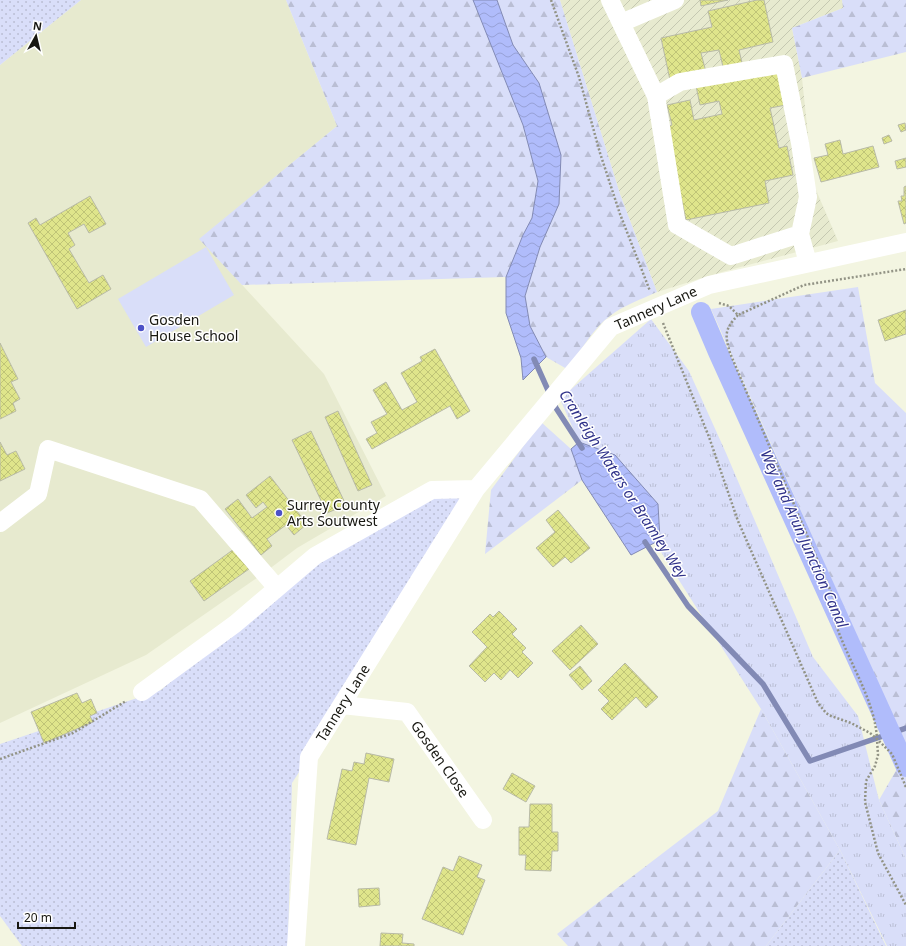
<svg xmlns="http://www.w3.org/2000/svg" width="906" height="946" font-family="'Noto Sans',sans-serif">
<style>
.built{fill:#e7eacf}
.industrial{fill:url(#industrial-furrows)}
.grass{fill:url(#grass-dots)}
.forest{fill:url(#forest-firs)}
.park{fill:url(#park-tufts)}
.pitch{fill:#d9def9}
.water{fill:url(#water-waves);stroke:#828ab5}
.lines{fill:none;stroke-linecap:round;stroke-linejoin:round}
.stream{stroke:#828ab5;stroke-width:5.5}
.canal{stroke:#b0bcfb;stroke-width:20}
.building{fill:url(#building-cross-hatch);stroke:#b8baa7}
.path{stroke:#929385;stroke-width:2.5;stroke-dasharray:2 2;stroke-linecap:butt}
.minor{stroke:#fff;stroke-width:18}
.poi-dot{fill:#4c51c7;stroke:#fff;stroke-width:1.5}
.labels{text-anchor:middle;stroke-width:3;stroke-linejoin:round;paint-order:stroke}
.street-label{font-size:14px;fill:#171711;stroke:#fff}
.poi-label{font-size:14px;fill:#171711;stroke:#fff;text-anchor:start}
.water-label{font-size:15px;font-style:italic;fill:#30328a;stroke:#fff}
</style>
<defs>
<pattern id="industrial-furrows" width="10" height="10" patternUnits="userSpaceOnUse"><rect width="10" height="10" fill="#e7eacf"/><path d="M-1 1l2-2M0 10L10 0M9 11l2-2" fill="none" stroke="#c5c8b1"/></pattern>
<pattern id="grass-dots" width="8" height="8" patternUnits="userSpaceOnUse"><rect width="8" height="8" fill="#d9def9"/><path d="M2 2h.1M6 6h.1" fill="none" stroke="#babed4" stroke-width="1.8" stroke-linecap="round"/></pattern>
<pattern id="forest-firs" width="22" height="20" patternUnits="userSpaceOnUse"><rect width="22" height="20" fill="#d9def9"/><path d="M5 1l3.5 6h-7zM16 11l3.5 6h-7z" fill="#babed4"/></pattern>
<pattern id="park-tufts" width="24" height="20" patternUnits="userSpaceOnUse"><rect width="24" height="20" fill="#d9def9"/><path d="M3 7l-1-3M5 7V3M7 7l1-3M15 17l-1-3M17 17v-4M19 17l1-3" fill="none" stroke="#babed4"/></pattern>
<pattern id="water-waves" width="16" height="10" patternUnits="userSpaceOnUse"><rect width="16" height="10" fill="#b0bcfb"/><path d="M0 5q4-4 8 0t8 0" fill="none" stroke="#97a1d6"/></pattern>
<pattern id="building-cross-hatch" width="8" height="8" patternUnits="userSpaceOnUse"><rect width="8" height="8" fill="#dfe58b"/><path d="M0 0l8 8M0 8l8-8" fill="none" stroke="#bfc477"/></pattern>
</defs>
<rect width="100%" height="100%" fill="#f3f5e1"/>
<path class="built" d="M81,0H286L337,126L200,239L324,374L386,496L297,548L264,573L146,655L0,723V65Z"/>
<path class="industrial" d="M560,0H842L843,8L792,28L802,78L813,183L838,241L722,272L657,292L620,194Z"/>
<path class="grass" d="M0,0H81L0,65Z
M431,482L485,487L292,783L288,946H22L0,916V744L161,690L291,572Z
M840,850L886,946H766Z"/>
<path class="forest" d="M286,0H478L523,125L538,181L532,218L506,277L242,285L199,239L337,126Z
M497,0H560L620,194L657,292C642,299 624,305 610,316C593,328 580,353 567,369L546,357L530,326L525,296L540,247L559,204L539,83L513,45Z
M842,0H906V52L802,78L792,28L843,8Z
M858,287L875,383L906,413V746L711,309Z
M541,422L571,449L582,480L485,554L491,490Z
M761,709L840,850L766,946H568L557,934L718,811Z
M906,753V859L879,800Z"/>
<path class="park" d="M651,319L689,371L726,453L813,657L858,716L879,800L906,859V946H887L840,850L761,709L661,552L658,504L615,455L579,442L560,399Z"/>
<path class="pitch" d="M206,247L234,295L146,347L118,299Z"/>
<path class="water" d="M473,0H497L513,45L539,83L561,155L559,204L540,247L525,296L530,326L546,357L523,380L521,358L506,313V277L523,235L532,218L538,181L523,125Z
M579,442L615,455L658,504L660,540L631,555L582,480L571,449Z"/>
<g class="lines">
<path class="stream" d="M534,359L556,408L582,448
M645,542L688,606L763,684L810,761L906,728"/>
<path class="canal" d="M701,312L718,352L906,767"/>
</g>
<path class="building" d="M700,0H728L701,6Z
M757,0H764L773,42L739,50L743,67L724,71L719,50L701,53L706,72L670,80L661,38L712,27L708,11Z
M779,68L786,105L770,108L779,148L787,146L793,175L765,181L769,203L686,220L666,127L672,125L667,105L690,100L694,120L722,114L719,101L700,105L696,86Z
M905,123L906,130L901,132L898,125Z
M889,135L892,141L884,144L882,138Z
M840,140L843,154L873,146L879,167L821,182L814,158L828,155L825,144Z
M906,158V167L897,169L895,161Z
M906,186V223L904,224L898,201H902L901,196H904V187Z
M90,196L106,224L89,233L84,224L68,233L75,245L69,249L89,283L103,275L111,289L77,309L28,223L36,218L40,225Z
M906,310V334L885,341L878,320Z
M0,343L18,379L11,382L20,399L13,403L16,411L0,419Z
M435,349L470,411L457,419L450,406L372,449L366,439L377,433L371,422L387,414L373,390L386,382L402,410L417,402L401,373L422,361L420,357Z
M338,411L372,485L358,491L325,417Z
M311,431L346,505L327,513L292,440Z
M0,442L7,455L16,451L25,469L0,481Z
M270,476L307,524L294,535L286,525L267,539L272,546L261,555L225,509L238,499L252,518L267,507L263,502L256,508L246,495Z
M558,510L590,548L571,563L565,557L553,567L536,548L555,532L546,520Z
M234,549L249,569L204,601L190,581Z
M499,611L517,629L512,634L526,648L522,652L533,663L518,678L510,670L501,680L494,673L485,682L469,666L487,647L472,632L490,614L493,617Z
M581,625L598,644L570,670L552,651Z
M625,663L658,697L646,708L636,697L612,720L601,709L609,701L598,690Z
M580,666L592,681L582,690L569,675Z
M77,693L82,703L91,699L97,713L90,716L93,722L44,743L31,712Z
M366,753L394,759L389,782L369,778L356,845L327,839L342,769L352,771L354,762L364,764Z
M512,773L535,786L526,802L503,789Z
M530,804H552V832H558V851H552L551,871L525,870L526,855H519V827H529Z
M459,856L482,865L477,877L485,880L463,935L422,919L443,867L453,871Z
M379,888L380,905L359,907L358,889Z
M381,933L403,934L402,943L414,944V946H380Z"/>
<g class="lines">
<path class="path" d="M551,0L579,77L600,153L620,214L650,291
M719,303L729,306L738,315L804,285L906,269
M738,315C724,330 725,335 730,353L834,599C834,605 832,612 834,618C845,657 875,698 877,739L892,754L906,787
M663,323L709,437L738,521L818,703L826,713L831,716L851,723L870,733L877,739L878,755L875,766L866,781L865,802L878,853L906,905
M0,759L73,733L126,701"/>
<path class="minor" d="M610,0L656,96
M621,23L675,0
M800,234L731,256L677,225L656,96L680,82L784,64L800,143L808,197L800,234L808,263
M0,523L38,494L48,449L200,499L277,588
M142,692L235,624L315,556L432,490L476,489
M342,705L407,712L483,820
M296,946L309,757L476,489L611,327L709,285L906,242"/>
</g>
<g class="poi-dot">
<circle cx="141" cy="328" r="4"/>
<circle cx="279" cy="513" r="4"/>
</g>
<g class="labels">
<g class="street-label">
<text transform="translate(656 308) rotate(-24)" y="5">Tannery Lane</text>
<text transform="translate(343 703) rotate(-58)" y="5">Tannery Lane</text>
<text transform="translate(440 759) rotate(55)" y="5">Gosden Close</text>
</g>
<g class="poi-label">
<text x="149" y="325">Gosden<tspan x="149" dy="16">House School</tspan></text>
<text x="287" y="510">Surrey County<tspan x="287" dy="16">Arts Soutwest</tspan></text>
</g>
<g class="water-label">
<text transform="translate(623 484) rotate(57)" y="5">Cranleigh Waters or Bramley Wey</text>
<text transform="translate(804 539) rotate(66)" y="5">Wey and Arun Junction Canal</text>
</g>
</g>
<g transform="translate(36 36) rotate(8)" stroke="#ffffff" stroke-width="3" paint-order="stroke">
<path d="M0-3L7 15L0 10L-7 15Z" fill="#171711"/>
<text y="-6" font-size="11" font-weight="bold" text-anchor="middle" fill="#171711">N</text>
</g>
<path d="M18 922v6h57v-6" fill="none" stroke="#171711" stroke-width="2"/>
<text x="24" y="922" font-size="12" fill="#171711" stroke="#ffffff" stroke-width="3" paint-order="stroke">20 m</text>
</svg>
